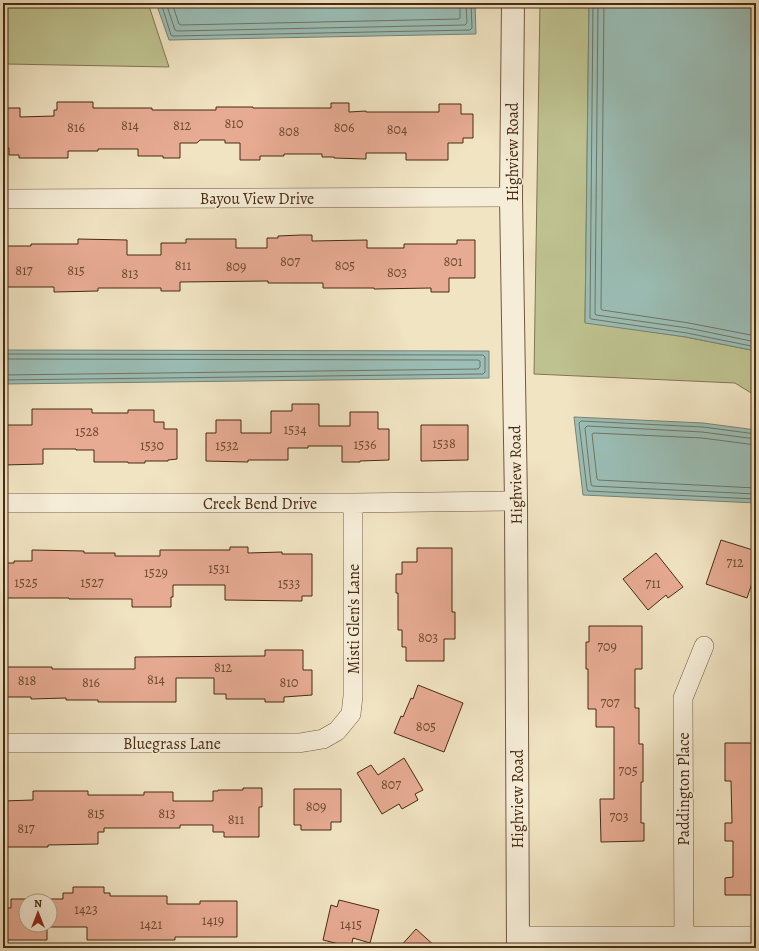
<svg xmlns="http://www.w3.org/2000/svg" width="759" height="951" font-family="Alegreya,serif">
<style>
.green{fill:#bec290;stroke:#827651}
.water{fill:#9bbeb6;stroke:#798374}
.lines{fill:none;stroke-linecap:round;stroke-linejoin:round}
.shore{stroke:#717464;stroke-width:1}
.building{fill:#e7ab93;stroke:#472b12;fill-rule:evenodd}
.minor-casing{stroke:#72593e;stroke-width:20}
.tertiary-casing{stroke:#72593e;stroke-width:24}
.minor{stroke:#f6edd8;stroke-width:19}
.tertiary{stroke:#f6edd8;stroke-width:22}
.labels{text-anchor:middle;stroke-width:3;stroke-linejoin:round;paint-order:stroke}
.number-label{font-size:14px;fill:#6f4b32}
.street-label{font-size:16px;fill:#472b12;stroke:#f6edd8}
</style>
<rect width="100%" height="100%" fill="#f1e4c3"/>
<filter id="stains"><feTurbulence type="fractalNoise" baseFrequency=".005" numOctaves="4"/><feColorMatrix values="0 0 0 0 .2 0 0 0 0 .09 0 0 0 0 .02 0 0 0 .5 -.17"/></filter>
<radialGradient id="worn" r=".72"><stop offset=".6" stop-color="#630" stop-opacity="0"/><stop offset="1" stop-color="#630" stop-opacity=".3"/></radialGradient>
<path class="green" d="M3,3H148L169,67L6,64L3,59Z
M540,3H589L585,322L686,337L756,351V396L735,383L534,374Z"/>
<path class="water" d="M156,3H475L476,34L169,40Z
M589,3H756V351L686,337L585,323Z
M3,350L489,351V378L3,384Z
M574,417L703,423L756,430V503L583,495Z"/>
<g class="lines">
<path class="shore" d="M161,3L171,35L173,36L470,30L472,28L471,3
M166,3L175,30L177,31L465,25L467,23L466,3
M172,3L179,24L181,25L459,19L460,18V3
M593,3L590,318L591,319L687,333L756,347
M598,3L595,314L596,315L688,328L756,342
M604,3L601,309L602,310L689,323L756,336
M3,354L483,355L485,357V372L483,374L3,380
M3,359L478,360L480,361V367L478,369L3,375
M756,434L703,427L581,421L579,423L587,489L588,491L756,499
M756,439L702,432L587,426L585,428L591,484L592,486L756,494
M756,445L702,438L594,433L592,434L597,479L598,480L756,488"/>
</g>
<path class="building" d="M57,102H93V108H152V110H216V107H253V108H331V103H349V112L366,111V112H439V104H461V114H473V138H463V143H448V160H406V153H366V159L334,158V157H322V154H284V156H260V160H240V143H225V140H200L197,143H180V158H163V156H138V149H98V151H68V158H19V155H9V148H4V143H3V108H20V117L54,116V110H57Z
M301,235H312V241L367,240V248H404V244H457V240H475V278H449V292H431V288L374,289V288H323V283H268V281L180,282V291H161V288H98V291L54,292V287H3V246H31V244H78V239L127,240V255H161V243H186V239H236V248H267V238H278V236Z
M292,404H319V426H350V412H378V429H389V460L360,461V462H342V446H308V448H288V460H248V462L206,461V433H216V420H241V433H271V411H292Z
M32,409H92V413H128V410H154V422H164V429H177V459L168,460V461H145V463H128V462H94V450H76V449H43V464L3,465V425H32Z
M421,425H468V460L421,461Z
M721,540L756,551V571L747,598L706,584Z
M230,547H248V553L282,552V554H312V596H302V601L225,600V585H173V597H171V607H132V599H69V598H3V563H14V561H32V550L84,551V553H115V556H160V550H230Z
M417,548H452V612H455V639H444V661H406V647H402V630H398V593H396V574H402V562H417Z
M656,553L683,587L668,598L666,595L648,610L623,579Z
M589,626H642V669H635V708H639V744H643V782H641V823H644V841L601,842L600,799H614V727H596V709H588V669H586V642H589Z
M265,650H303V670H312V695L284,697V702H265V699H226V694H214V678H176V702H98V700H66V698L31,699V697H3V667H52V669H135V657L265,656Z
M418,685L463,703L444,752L394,733L401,716L403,717L411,698L413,699Z
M725,743H754V763H756V895H725V878L733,877V841H725V823H732L731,781H725Z
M404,758L423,790L415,794L418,800L402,809L399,804L382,814L357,773L371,765L378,775Z
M243,788H262V807H259V837H224V832H213V825H180V828H104V832H98V844L48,845V847H3V801L33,800V791H88V795H144V792H173V801H213V791H218V790H243Z
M294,789H341V822H331V830H301V825H294Z
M73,887H104V893H110V896H167V904H200V901H237V937H175V940H87V927H47V940H3V908H11V899H63V893H73ZM26,901H50V925H26Z
M339,900L379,910L370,943L353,938L351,947L323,940L331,905L337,907Z
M416,929L437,948H399Z"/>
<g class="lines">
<defs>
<path id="minor" d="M3,199L511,197
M3,503H353L516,501
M3,743H299L323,739L337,731L351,714L353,696V503
M517,936H756
M684,948L683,698L704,646"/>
<path id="tertiary" d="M513,3L511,197L516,501L518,948"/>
</defs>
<use href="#minor" class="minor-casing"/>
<use href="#tertiary" class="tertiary-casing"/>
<use href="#minor" class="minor"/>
<use href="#tertiary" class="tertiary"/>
</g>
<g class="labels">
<g class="number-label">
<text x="234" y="128">810</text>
<text x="130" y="130">814</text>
<text x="182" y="130">812</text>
<text x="76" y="132">816</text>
<text x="344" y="132">806</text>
<text x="397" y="134">804</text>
<text x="289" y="136">808</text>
<text x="290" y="266">807</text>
<text x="453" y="266">801</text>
<text x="183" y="270">811</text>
<text x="345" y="270">805</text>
<text x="236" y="271">809</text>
<text x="24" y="275">817</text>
<text x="76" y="275">815</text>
<text x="397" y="277">803</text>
<text x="130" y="278">813</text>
<text x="295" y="434">1534</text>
<text x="87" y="436">1528</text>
<text x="444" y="448">1538</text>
<text x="365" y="449">1536</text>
<text x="152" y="450">1530</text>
<text x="227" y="450">1532</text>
<text x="735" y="567">712</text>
<text x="219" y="573">1531</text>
<text x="156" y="577">1529</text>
<text x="26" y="587">1525</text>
<text x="92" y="587">1527</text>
<text x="289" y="588">1533</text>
<text x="653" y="588">711</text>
<text x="428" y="642">803</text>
<text x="607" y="651">709</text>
<text x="223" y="672">812</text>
<text x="156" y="684">814</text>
<text x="27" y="685">818</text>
<text x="91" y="687">816</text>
<text x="289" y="687">810</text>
<text x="610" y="707">707</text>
<text x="426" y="731">805</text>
<text x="628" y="775">705</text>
<text x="391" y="789">807</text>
<text x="316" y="811">809</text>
<text x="96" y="818">815</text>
<text x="167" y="818">813</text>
<text x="619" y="821">703</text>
<text x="236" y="824">811</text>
<text x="26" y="833">817</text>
<text x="86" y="914">1423</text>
<text x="213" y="925">1419</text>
<text x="151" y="929">1421</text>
<text x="351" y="929">1415</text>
</g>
<g class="street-label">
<text transform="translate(512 152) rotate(-90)" y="6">Highview Road</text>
<text x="257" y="204">Bayou View Drive</text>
<text transform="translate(515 475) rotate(-91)" y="6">Highview Road</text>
<text x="260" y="509">Creek Bend Drive</text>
<text transform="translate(353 619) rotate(-90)" y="6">Misti Glen's Lane</text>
<text x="172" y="749">Bluegrass Lane</text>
<text transform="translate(683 789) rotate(-90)" y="6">Paddington Place</text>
<text transform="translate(517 799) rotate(-90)" y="6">Highview Road</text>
</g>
</g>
<rect width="759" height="951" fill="none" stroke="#f1e4c3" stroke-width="16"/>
<rect x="4" y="4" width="751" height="943" fill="none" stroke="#472b12" stroke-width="2"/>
<rect x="8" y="8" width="743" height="935" fill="none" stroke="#472b12"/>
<g transform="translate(38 913)"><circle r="19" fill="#f6edd8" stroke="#b09f89"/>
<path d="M0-3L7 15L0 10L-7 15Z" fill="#8f2418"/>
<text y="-6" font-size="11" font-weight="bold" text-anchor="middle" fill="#472b12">N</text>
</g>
<rect width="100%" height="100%" filter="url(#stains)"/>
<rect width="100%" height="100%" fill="url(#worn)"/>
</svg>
